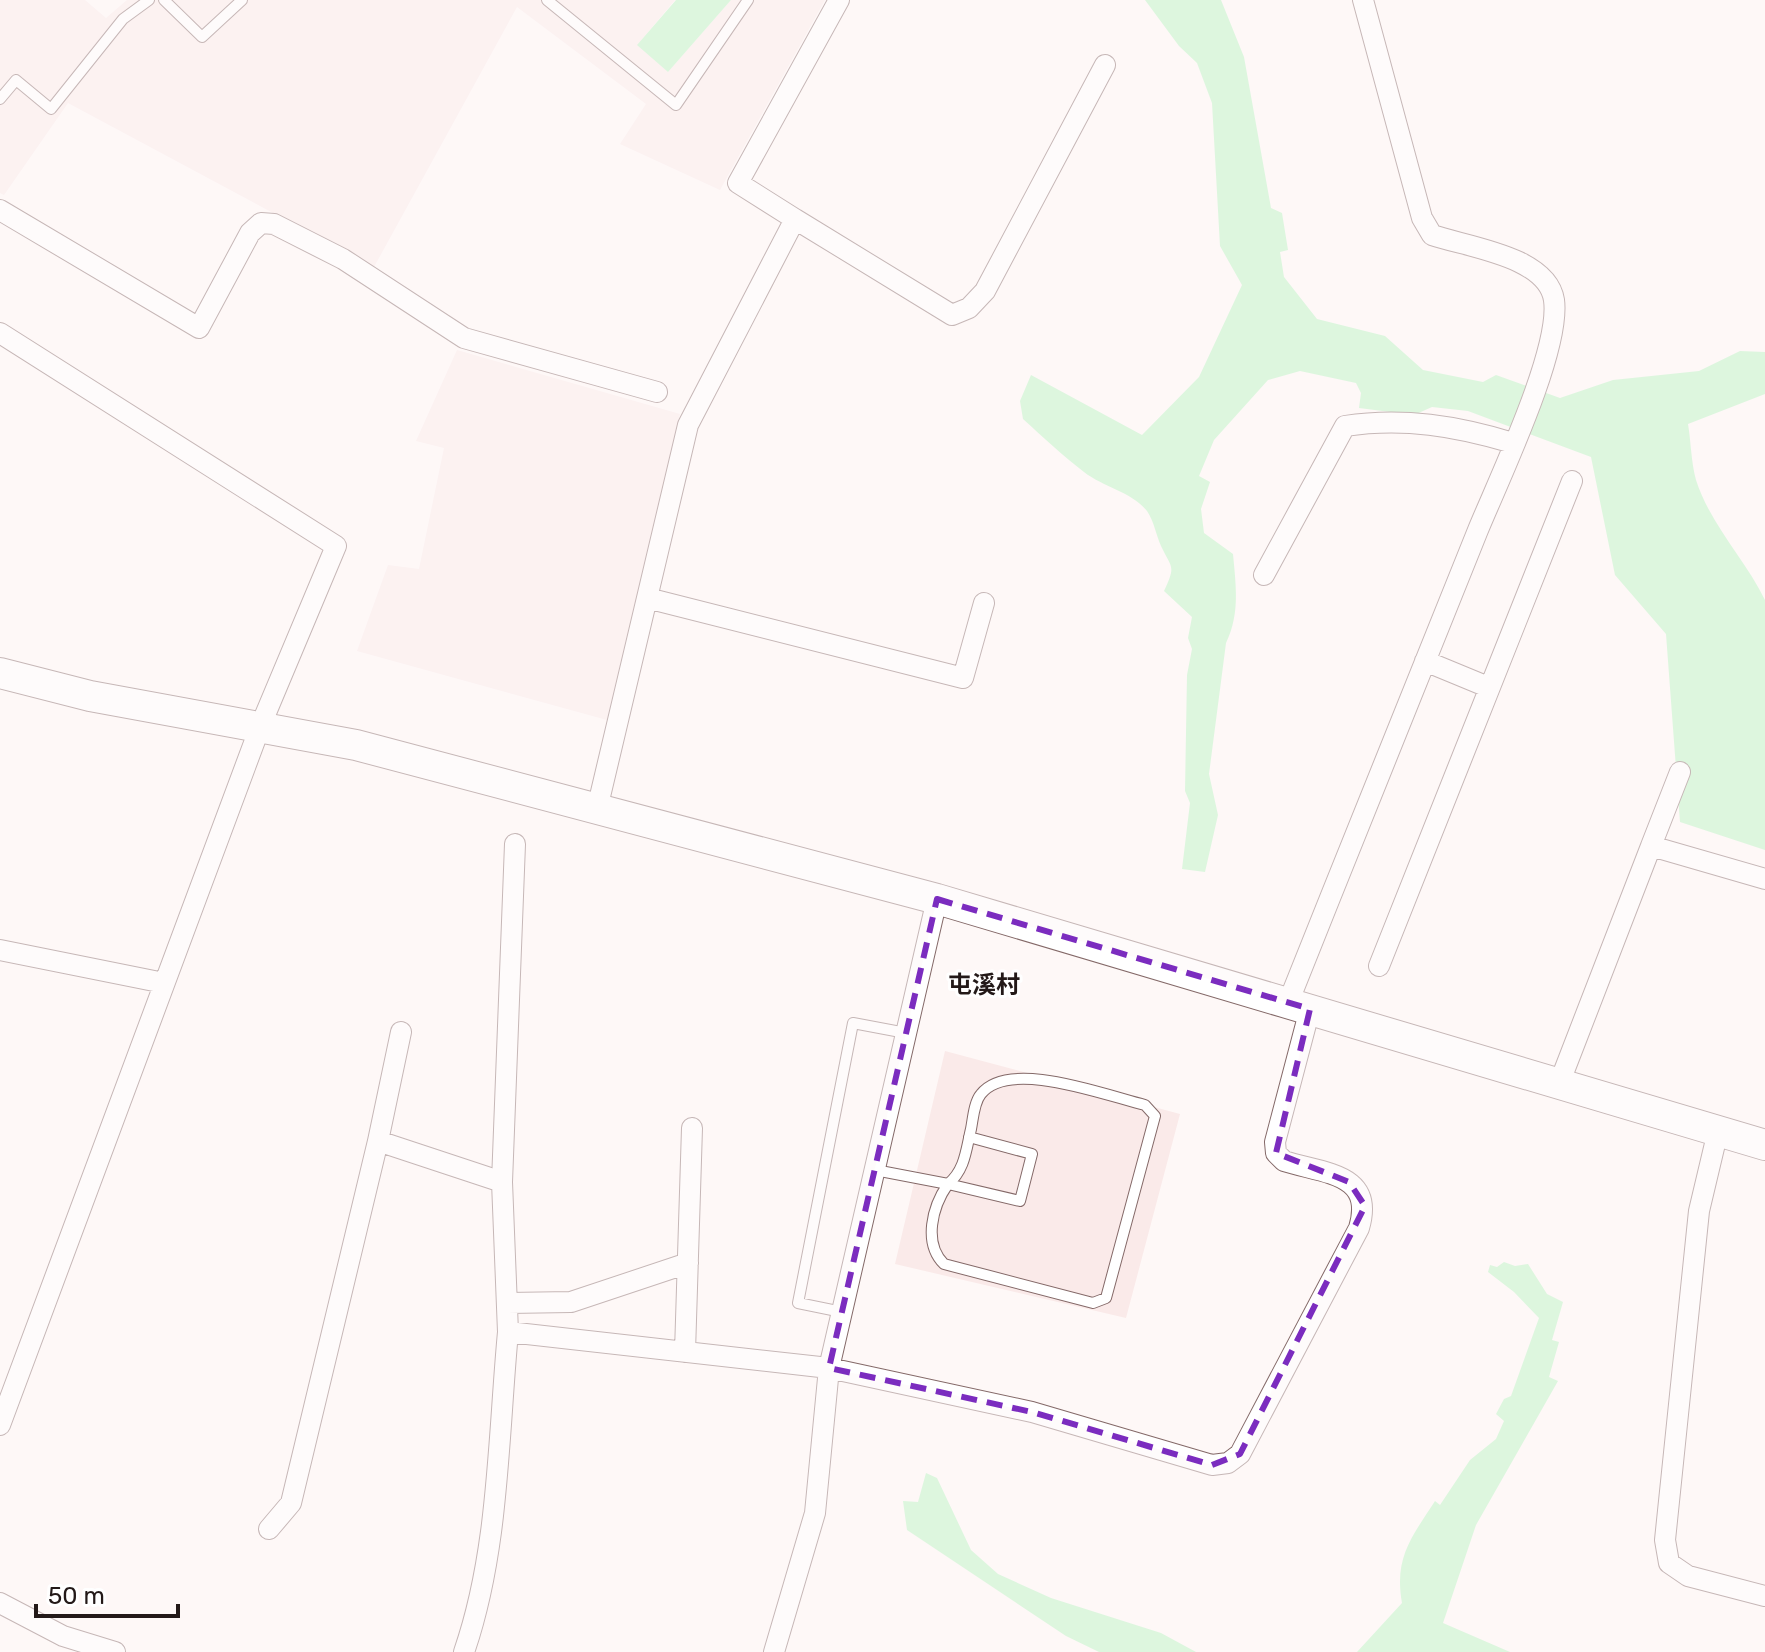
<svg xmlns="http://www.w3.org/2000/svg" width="1765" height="1652" font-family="Rubik,'Noto Sans SC',sans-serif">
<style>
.built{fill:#faeae9}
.water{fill:#b6f4bf}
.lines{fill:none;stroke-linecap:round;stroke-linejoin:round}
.service-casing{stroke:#846968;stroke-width:12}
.minor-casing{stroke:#846968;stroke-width:22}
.secondary-casing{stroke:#846968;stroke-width:32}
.service{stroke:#fff;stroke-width:10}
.minor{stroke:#fff;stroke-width:20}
.secondary{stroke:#fff;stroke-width:30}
.marked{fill:none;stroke:#7b2cbf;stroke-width:6;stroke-dasharray:16 10;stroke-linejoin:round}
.labels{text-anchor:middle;stroke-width:6;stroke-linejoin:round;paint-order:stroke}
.quarter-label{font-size:24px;font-weight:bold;fill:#231918;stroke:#fff}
</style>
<rect width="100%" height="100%" fill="#fef8f7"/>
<path class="built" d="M0,0H85L106,18L127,0H675L638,44L668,72L731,0H825L720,190L620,144L646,104L517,7L374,267L68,103L4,195L0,193Z
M457,350L680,414L607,720L357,651L388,565L419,569L444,448L416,441Z
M945,1051L1180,1114L1126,1318L895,1264Z"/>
<path class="water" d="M676,0H731L668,72L637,45Z
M1145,0H1221L1244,57L1271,208L1282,213L1288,250L1280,252L1284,277L1317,319L1385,336L1423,370L1483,382L1496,375L1560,398L1613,380L1699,371L1740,351L1765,352V394L1688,424C1691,442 1691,462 1696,480C1710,524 1745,559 1765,600V850L1680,822L1666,634L1615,575L1591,457L1468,411L1432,407L1414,415L1359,408L1361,393L1356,383L1300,371L1268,380L1214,440L1199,476L1210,482L1201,509L1204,533L1233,554C1236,586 1240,614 1226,643L1209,774L1218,815L1205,872L1182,869L1190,803L1185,791L1187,675L1192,649L1188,638L1192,617L1164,591C1176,565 1172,569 1161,546C1156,535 1154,521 1147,511C1132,492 1103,487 1084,472C1063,456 1043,437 1023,419L1020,401L1031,375L1142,435L1199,377L1242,285L1220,246L1212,103L1197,63L1179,46Z
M1504,1262L1515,1266L1528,1264L1547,1294L1563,1302L1552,1340L1559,1342L1549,1377L1558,1381L1476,1525L1443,1623L1510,1652H1357L1402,1603C1394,1558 1411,1538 1435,1501L1440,1505L1470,1460L1496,1439L1504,1421L1496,1414L1504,1399L1511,1396L1539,1318L1514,1292L1488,1272L1490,1265L1497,1267Z
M926,1473L937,1478L971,1550L998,1574L1051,1598L1161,1633L1196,1652H1099L1066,1636L907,1530L903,1501L918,1502Z"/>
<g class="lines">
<defs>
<path id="service" d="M164,0L202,37L242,0
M547,0L676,105L748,0
M0,99L16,80L51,109L123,19L149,0
M875,1170L948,1184C965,1170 966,1150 971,1129C973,1119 974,1102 981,1094C1009,1058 1107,1096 1145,1105L1155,1116L1106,1298L1093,1303L944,1264C923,1243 932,1207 948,1184L1020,1201L1032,1154L969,1137
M842,1312L798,1303L853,1023L906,1033"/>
<path id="minor" d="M0,210L199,328L250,233L261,223L274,224L343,259L464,338L657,392
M795,219L738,183L839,0
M0,333L336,546L260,727L0,1425
M1264,575L1345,426C1403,417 1457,426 1513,443
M647,598L963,678L984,603
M1425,661L1488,687
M597,809L688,425L795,219L952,315L969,308L985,291L1105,65
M1651,846L1680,772
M0,950L164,983
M1379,966L1572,481
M1288,1003C1351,845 1415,687 1478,530C1499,479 1561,350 1554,300C1547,256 1467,247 1432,235L1422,218L1363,0
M1559,1084L1651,846L1765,879
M1718,1131L1699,1211L1665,1540L1669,1563L1688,1576L1765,1596
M378,1141L401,1032
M507,1303L571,1302L688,1263
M508,1332L502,1182L515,844
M685,1352L692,1128
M269,1529L291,1503L378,1141L502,1182
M0,1603L63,1636L115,1652
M464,1652C499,1551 498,1438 508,1332L829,1368L1032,1412L1212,1465L1228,1463L1240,1454L1359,1228C1375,1173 1325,1174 1284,1161L1276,1153L1275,1142L1310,1009
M774,1652L815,1513L829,1368L937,899"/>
<path id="secondary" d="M0,673L90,696L356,745L937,899L1765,1145"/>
</defs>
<use href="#service" class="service-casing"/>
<use href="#minor" class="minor-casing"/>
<use href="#secondary" class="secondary-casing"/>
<use href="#service" class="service"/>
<use href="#minor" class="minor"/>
<use href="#secondary" class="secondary"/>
</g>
<path d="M0 0H1765V1652H0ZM937,899L1310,1009L1276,1153L1349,1182L1365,1206L1240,1454L1212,1465L1032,1412L829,1368Z" fill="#fef8f7" fill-opacity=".55" fill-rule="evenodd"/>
<path class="marked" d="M937,899L1310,1009L1276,1153L1349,1182L1365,1206L1240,1454L1212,1465L1032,1412L829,1368Z"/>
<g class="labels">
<g class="quarter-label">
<text x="984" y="993">屯溪村</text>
</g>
</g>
<path d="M36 1604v12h142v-12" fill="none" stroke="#231918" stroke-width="4"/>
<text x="48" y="1604" font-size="24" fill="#231918" stroke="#ffffff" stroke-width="6" paint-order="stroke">50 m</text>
</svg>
